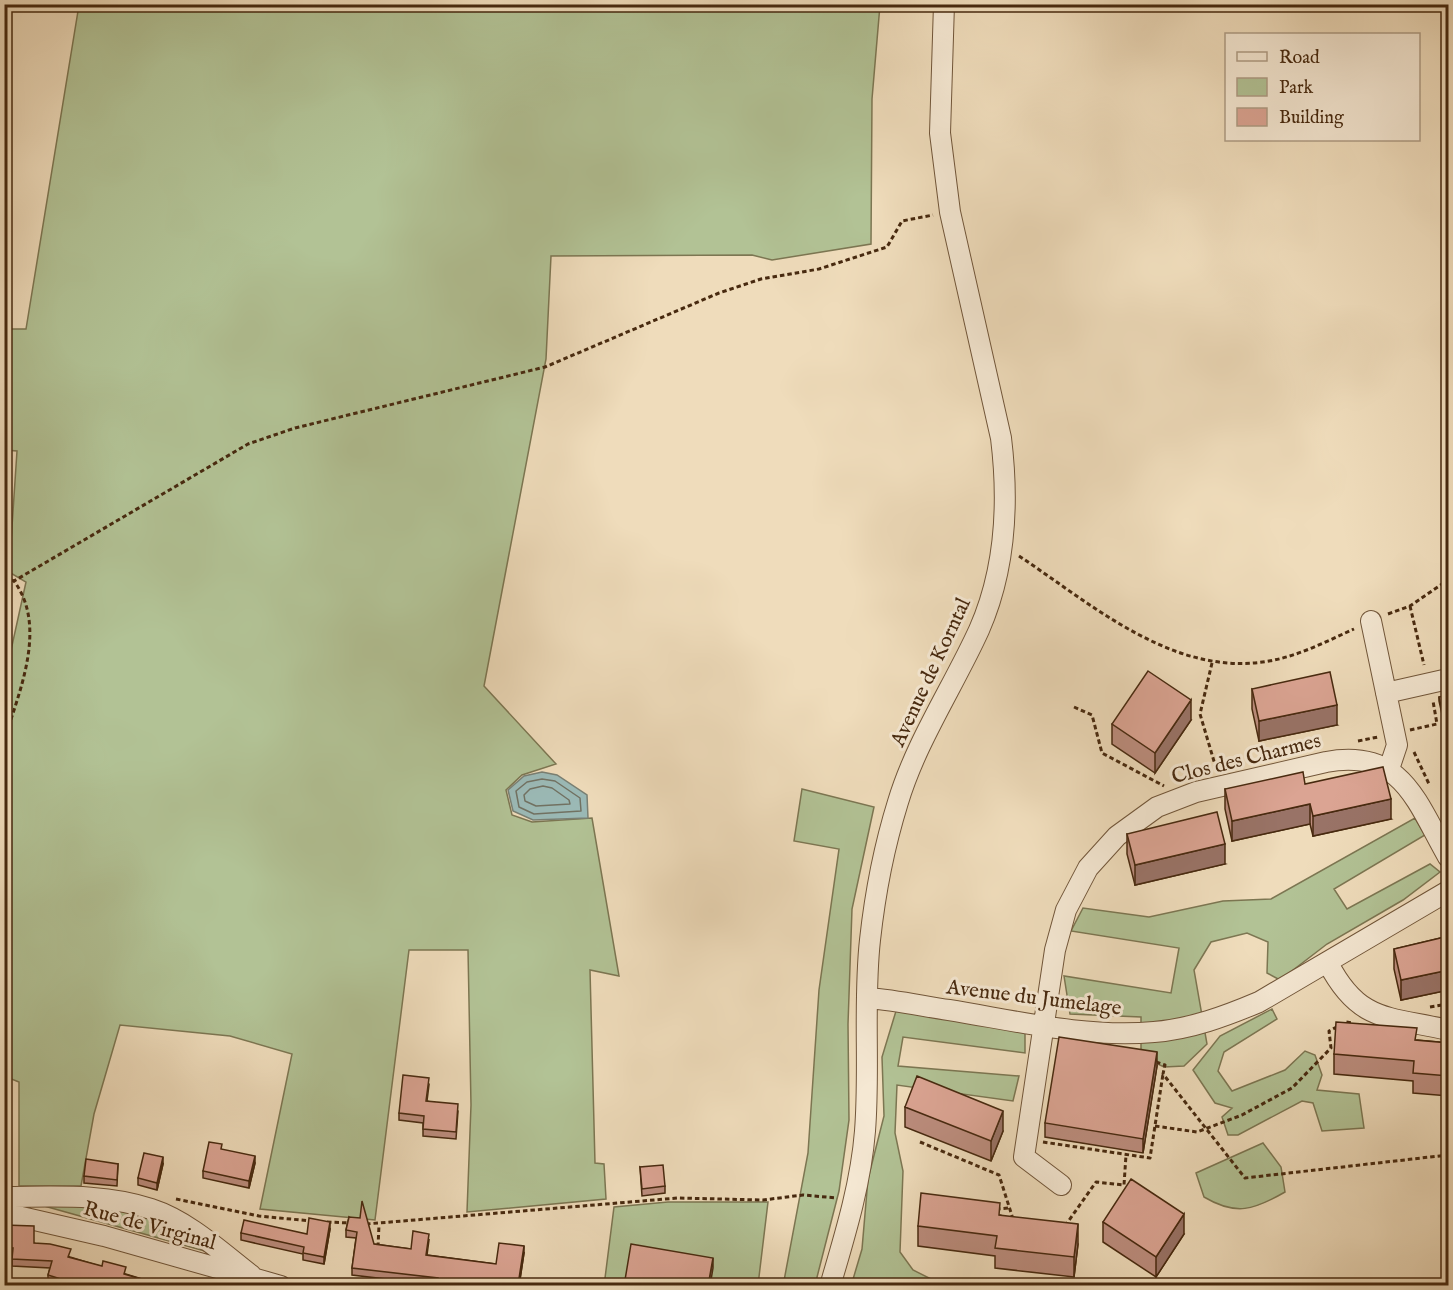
<svg xmlns="http://www.w3.org/2000/svg" width="1453" height="1290" font-family="'IM FELL English',serif">
<style>
.green{fill:#b2c295;stroke:#7c7652;stroke-width:1.5}
.water{fill:#9bbab7;stroke:#798074;stroke-width:1.5}
.lines{fill:none;stroke-linecap:round;stroke-linejoin:round}
.shore{stroke:#717263;stroke-width:1.5}
.minor-casing{stroke:#71563a;stroke-width:22}
.path{stroke:#47290f;stroke-width:3;stroke-dasharray:4.5 3;stroke-linecap:butt}
.minor{stroke:#f5e8d3;stroke-width:20}
.wall{fill:#bc8d7e;stroke:#47290f;stroke-width:1.5}
.shaded-wall{fill:#997367;stroke:#47290f;stroke-width:1.5}
.building{fill:#dba493;stroke:#47290f;stroke-width:1.5}
.labels{text-anchor:middle;stroke-width:6;stroke-linejoin:round;paint-order:stroke}
.street-label{font-size:21px;fill:#47290f;stroke:#f5e8d3}
</style>
<rect width="100%" height="100%" fill="#efdcbb"/>
<filter id="stains"><feTurbulence type="fractalNoise" baseFrequency=".00333" numOctaves="4"/><feColorMatrix values="0 0 0 0 .2 0 0 0 0 .09 0 0 0 0 .02 0 0 0 .5 -.17"/></filter>
<radialGradient id="worn" r=".72"><stop offset=".6" stop-color="#630" stop-opacity="0"/><stop offset="1" stop-color="#630" stop-opacity=".3"/></radialGradient>
<path class="green" d="M79,5H880L872,99L871,244L772,260L752,255L551,256L546,359L484,686L556,764L522,775L506,790L512,815L532,822L592,818L619,976L590,970L595,1163L604,1164L606,1199L467,1212L471,1105L468,950H409L375,1220L260,1209L292,1054L230,1036L120,1025L94,1114L81,1186H19V1082L4,1076V682L26,582L9,572L17,451L5,450L4,329H26Z
M802,789L874,807L852,909L848,1024L849,1120L839,1191L815,1285L783,1286L808,1153L819,990L839,849L794,841Z
M1415,818L1425,835L1334,889L1347,909L1430,864L1440,872L1403,900L1327,944L1280,980L1267,973L1268,942L1247,933L1211,942L1194,970L1207,1044L1184,1066L1164,1067L1141,1056V1017L1070,1014L1064,976L1171,993L1179,948L1071,931L1083,908L1149,917L1223,901L1271,899Z
M1272,1009L1277,1019L1224,1052L1218,1071L1232,1091L1285,1070L1305,1051L1315,1055L1322,1075L1317,1090L1359,1094L1364,1128L1322,1131L1313,1103L1302,1101L1238,1135H1228L1222,1117L1232,1108L1215,1103L1193,1070L1220,1036Z
M896,1011L1025,1030V1053L903,1037L898,1066L1019,1076L1013,1101L897,1085L895,1133L903,1171L900,1252L913,1270L943,1285L851,1286L862,1249L868,1179L884,1116L882,1057Z
M1263,1143L1281,1167L1285,1192C1254,1210 1236,1216 1204,1197L1196,1173Z
M668,1202H768L758,1285L604,1286L614,1207Z
M37,1204H92L151,1215L212,1253Z"/>
<path class="water" d="M542,772L557,775L587,795L588,818L533,820L513,811L508,790L524,776Z"/>
<g class="lines">
<path class="shore" d="M542,779L555,781L580,798L581,811L534,814L519,807L516,791L527,782Z
M543,786L552,788L569,800L570,804L536,806L525,801L524,795L530,789Z"/>
<defs>
<path id="minor" d="M1371,621L1397,745L1389,769
M1386,693L1448,679
M1328,963C1359,1023 1388,1016 1448,1030
M868,998C895,1000 922,1006 949,1010C1017,1021 1085,1038 1154,1032C1191,1029 1226,1016 1259,1002L1448,891
M1061,1185L1024,1157L1055,950L1066,910L1088,868L1117,836L1157,807L1196,792L1326,762C1402,748 1416,801 1448,857
M4,1197C53,1197 104,1193 151,1209C188,1221 220,1251 251,1275
M4,1213L104,1236L281,1286
M830,1286C845,1235 861,1183 865,1131C870,1067 863,1003 870,940C875,894 884,847 898,802C916,742 953,687 979,630C1006,569 1009,503 1001,438L950,212L940,133L944,4"/>
</defs>
<use href="#minor" class="minor-casing"/>
<path class="path" d="M1019,556C1093,605 1174,678 1269,661C1299,656 1327,641 1354,629
M4,577L14,581
M1410,606L1424,665
M1388,614L1410,606L1448,580
M1212,663L1200,714L1216,768
M1074,707L1092,715L1102,753L1164,786
M1410,730L1437,724L1433,701
M4,741C19,692 48,627 14,581L248,444L295,428L545,367L719,293L761,279L819,269L887,247L902,221L933,215
M1358,741L1378,737
M1414,752L1429,784
M1430,1007L1448,1004
M1156,1062L1165,1065L1163,1074L1245,1178L1448,1155
M1155,1126L1197,1132L1242,1115L1292,1088L1331,1048L1329,1031L1346,1022L1353,1023
M920,1142L999,1175L1013,1219
M1043,1142L1150,1158L1163,1074
M176,1199L259,1216L311,1221
M996,1209L1009,1208
M327,1222L350,1223
M366,1224L678,1198L763,1200L803,1195L837,1198
M1065,1226L1096,1182L1124,1185L1126,1155
M378,1247L379,1225
M382,1277L383,1286"/>
<use href="#minor" class="minor"/>
</g>
<path class="wall" d="M1449,603V637L1446,624V604Z
M1252,689L1337,725L1259,741L1252,709Z
M1449,695V746L1439,701V697Z
M1191,720L1155,773L1112,744V724Z
M1305,784L1391,819L1313,836L1310,824L1232,841L1225,809V789Z
M1127,834L1225,864L1135,885L1127,854Z
M1449,936V990L1401,1000L1394,969V949Z
M1417,1040L1449,1043V1096L1413,1093V1081L1334,1074V1054Z
M1157,1066L1143,1153L1045,1137V1123Z
M429,1085L427,1101L458,1111L456,1139L423,1136V1123L399,1120V1113Z
M905,1107L1003,1131L991,1161L905,1127Z
M222,1150L255,1163L249,1188L203,1178V1171Z
M118,1164L117,1186L84,1183V1176Z
M163,1164L157,1190L138,1185V1178Z
M640,1167L665,1186V1193L642,1196Z
M1000,1215L1078,1244L1074,1277L995,1268V1256L918,1246V1226Z
M349,1217L374,1244L411,1249L429,1240L427,1255L496,1264L524,1253L519,1286H437V1285L352,1275V1268L356,1238L346,1237V1230Z
M1103,1222L1184,1234L1156,1277L1103,1242Z
M4,1225L34,1243L70,1257L165,1286H59L48,1282V1275L50,1268L12,1266V1255H4Z
M330,1229L324,1264L303,1260V1254L241,1240V1233L307,1234Z"/>
<path class="shaded-wall" d="M1191,700V720L1155,773V753Z
M1337,705V725L1259,741V721Z
M1391,799V819L1313,836V816Z
M1310,804V824L1232,841V821Z
M1225,844V864L1135,885V865Z
M1449,970V990L1401,1000V980Z
M1157,1052V1066L1143,1153V1139Z
M1003,1111V1131L991,1161V1141Z
M255,1156V1163L249,1188V1181Z
M163,1157V1164L157,1190V1183Z
M1184,1214V1234L1156,1277V1257Z
M330,1222V1229L324,1264V1257Z
M1078,1224V1244L1074,1277V1257Z
M524,1246V1253L519,1286H518Z
M713,1258V1268L710,1286H708Z"/>
<path class="building" d="M1449,603V617L1446,604Z
M1148,671L1191,700L1155,753L1112,724Z
M1330,672L1337,705L1259,721L1252,689Z
M1449,695V742L1439,697Z
M1383,767L1391,799L1313,816L1310,804L1232,821L1225,789L1303,772L1305,784Z
M1217,812L1225,844L1135,865L1127,834Z
M1449,936V970L1401,980L1394,949Z
M1336,1022L1417,1028L1415,1040L1449,1043V1076L1413,1073L1414,1061L1334,1054Z
M1059,1037L1157,1052L1143,1139L1045,1123Z
M403,1075L429,1078L426,1101L458,1104L456,1132L423,1129L424,1116L399,1113Z
M917,1076L1003,1111L991,1141L905,1107Z
M209,1142L222,1144L221,1149L255,1156L249,1181L203,1171Z
M144,1153L163,1157L157,1183L138,1178Z
M86,1159L118,1164L117,1180L84,1176Z
M663,1165L665,1186L642,1189L640,1167Z
M1131,1179L1184,1214L1156,1257L1103,1222Z
M921,1193L1000,1203L999,1215L1078,1224L1074,1257L995,1248L997,1236L918,1226Z
M362,1201L374,1244L411,1249L413,1231L429,1234L426,1255L496,1264L499,1243L524,1246L518,1285L488,1280L487,1286H437L438,1278L352,1268L357,1232L346,1230L349,1217L360,1218Z
M309,1218L330,1222L324,1257L303,1253L304,1247L241,1233L244,1220L307,1234Z
M4,1225L34,1226V1243L50,1244L71,1249L68,1257L102,1266L103,1261L126,1267L124,1274L165,1286H83L48,1275L52,1261L12,1259L13,1248H4Z
M631,1244L713,1258L708,1286H624Z
M561,1280L586,1284V1286H561Z"/>
<g class="labels">
<g class="street-label">
<text transform="translate(930 672) rotate(-65)" y="7">Avenue de Korntal</text>
<text transform="translate(1246 758) rotate(-14)" y="7">Clos des Charmes</text>
<text transform="translate(1034 997) rotate(7)" y="7">Avenue du Jumelage</text>
<text transform="translate(150 1225) rotate(15)" y="7">Rue de Virginal</text>
</g>
</g>
<rect width="1453" height="1290" fill="none" stroke="#efdcbb" stroke-width="24"/>
<rect x="6" y="6" width="1441" height="1278" fill="none" stroke="#47290f" stroke-width="3"/>
<rect x="12" y="12" width="1429" height="1266" fill="none" stroke="#47290f" stroke-width="1.5"/>
<rect x="1225" y="33" width="195" height="108" fill="#f5e8d3" stroke="#af9c85" stroke-width="1.5"/>
<rect x="1237" y="52" width="30" height="9" fill="#f5e8d3" stroke="#af9c85" stroke-width="1.5"/>
<text x="1279" y="63" font-size="18" fill="#47290f">Road</text>
<rect x="1237" y="78" width="30" height="18" fill="#b2c295" stroke="#af9c85" stroke-width="1.5"/>
<text x="1279" y="93" font-size="18" fill="#47290f">Park</text>
<rect x="1237" y="108" width="30" height="18" fill="#dba493" stroke="#af9c85" stroke-width="1.5"/>
<text x="1279" y="123" font-size="18" fill="#47290f">Building</text>
<rect width="100%" height="100%" filter="url(#stains)"/>
<rect width="100%" height="100%" fill="url(#worn)"/>
</svg>
